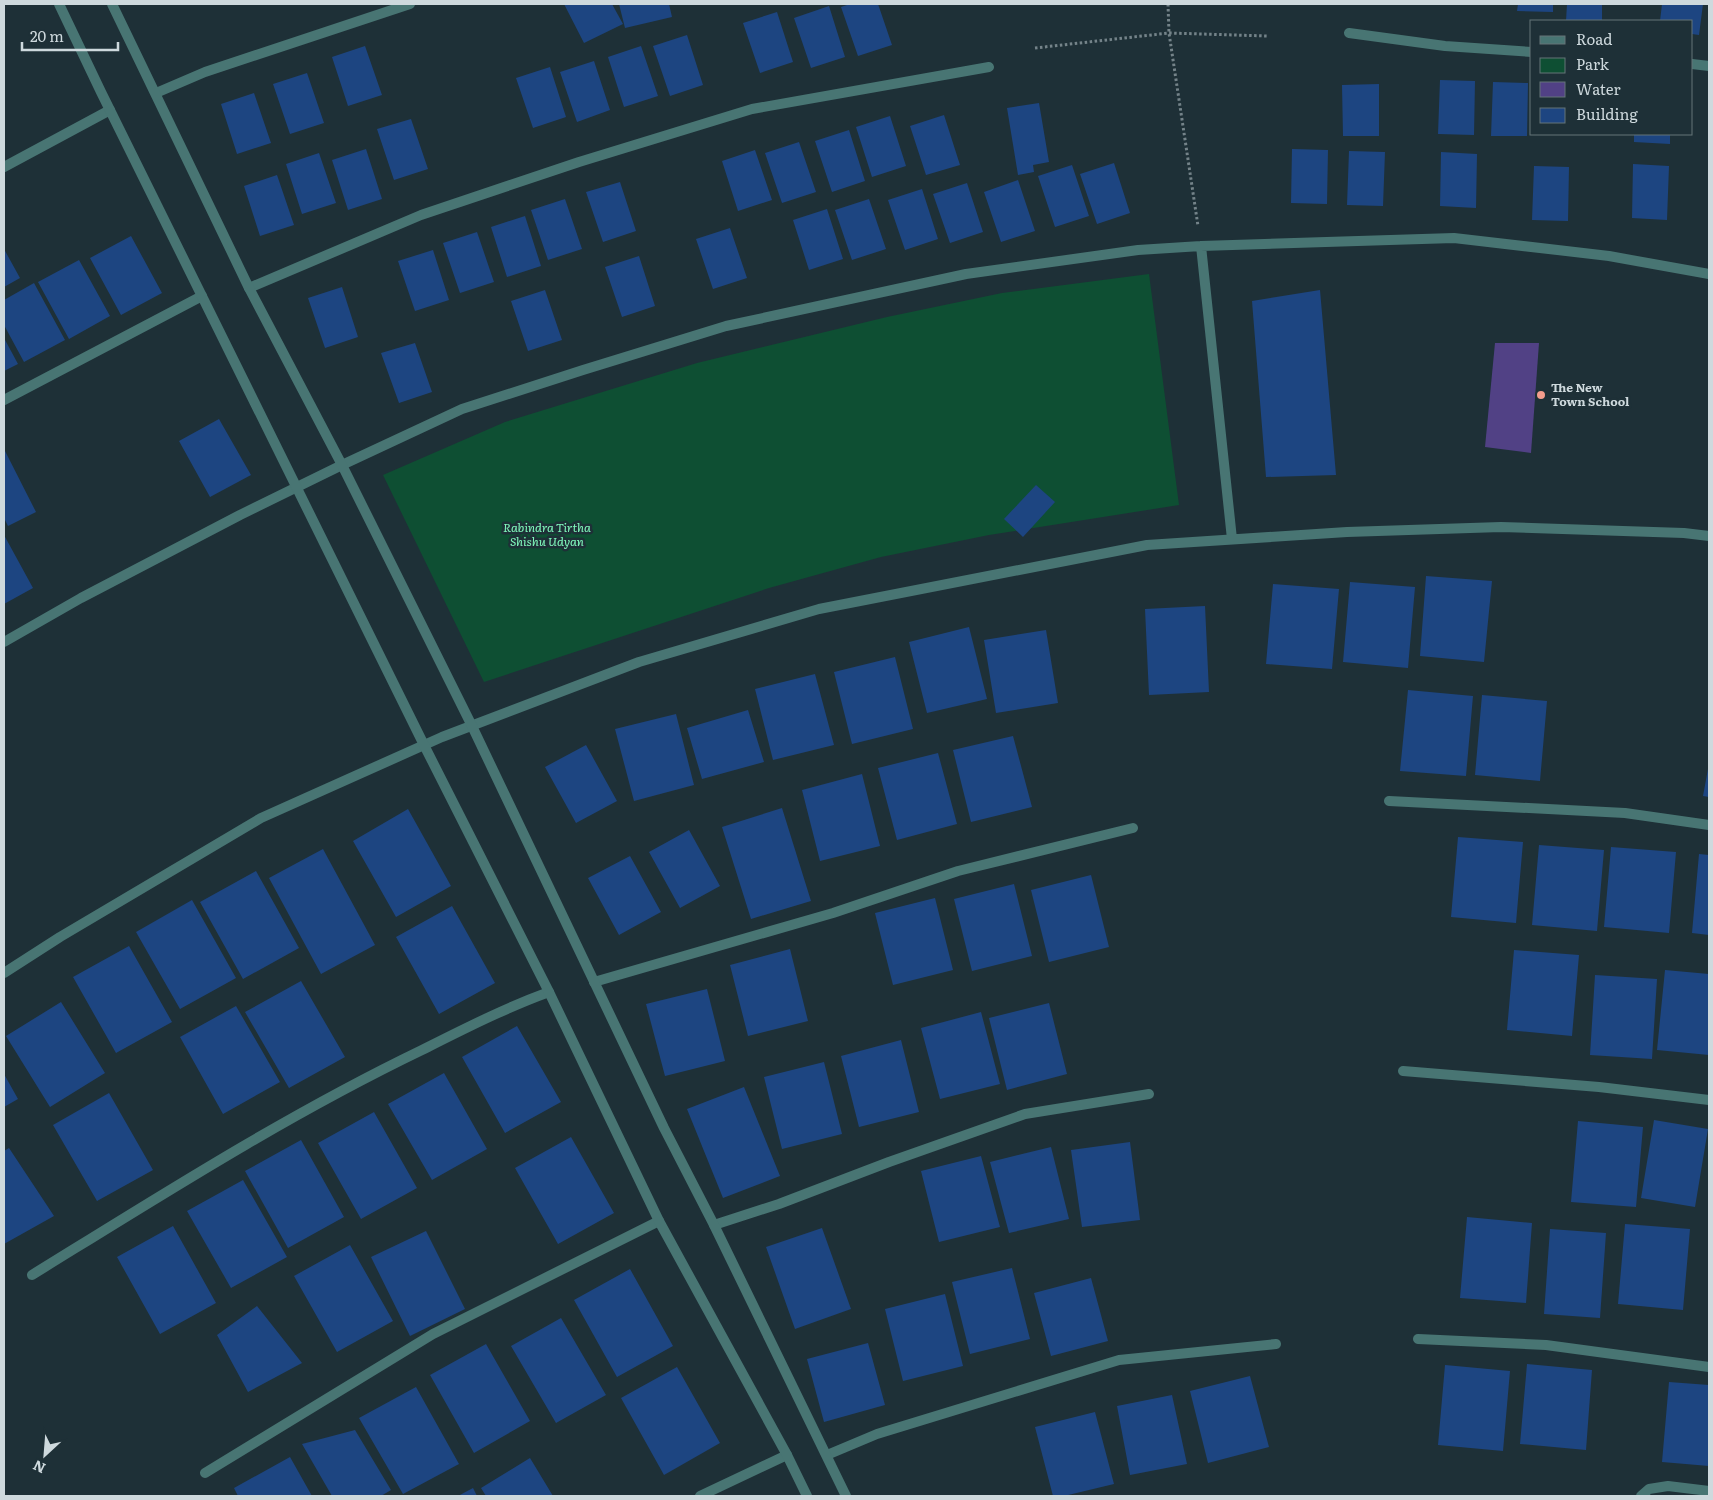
<svg xmlns="http://www.w3.org/2000/svg" width="1713" height="1500" font-family="Literata,serif">
<style>
.green{fill:#0e4f33}
.water{fill:#514185}
.building{fill:#1d4581}
.lines{fill:none;stroke-linecap:round;stroke-linejoin:round}
.path{stroke:#748389;stroke-width:3;stroke-dasharray:2.5 2.5;stroke-linecap:butt}
.minor{stroke:#487573;stroke-width:10}
.tertiary{stroke:#487573;stroke-width:10}
.poi-dot{fill:#f49d8d;stroke:#1e3037;stroke-width:2}
.labels{text-anchor:middle;stroke-width:5;stroke-linejoin:round;paint-order:stroke}
.poi-label{font-size:12px;font-weight:bold;fill:#ced9dd;stroke:#1e3037;text-anchor:start}
.park-label{font-size:12px;font-style:italic;fill:#81fabd;stroke:#1e3037}
</style>
<rect width="100%" height="100%" fill="#1e3037"/>
<path class="green" d="M1149,274L1179,505L989,535L881,557L769,588L484,682L383,475L505,422L697,363L887,317L1002,293Z"/>
<path class="water" d="M1495,343H1539L1531,453L1485,447Z"/>
<path class="building" d="M564,4H612L623,24L584,43Z
M619,4H669L672,17L625,28Z
M850,4H878L892,45L858,56L841,7Z
M1518,4H1553V12L1517,11Z
M1567,4H1602V21H1566Z
M1662,4H1703L1699,35L1692,34V21H1660Z
M829,6L845,57L811,68L794,18Z
M777,12L793,62L760,73L743,23Z
M687,35L703,85L670,96L653,46Z
M365,46L382,95L348,106L332,57Z
M641,46L658,96L624,107L608,57Z
M594,61L610,110L577,122L560,72Z
M550,67L566,117L533,128L516,78Z
M307,73L324,123L290,134L273,84Z
M1440,80L1475,81L1474,135L1438,134Z
M1493,82L1528,83L1527,136H1491Z
M1379,84V136H1343L1342,85Z
M254,93L271,143L237,154L221,104Z
M1039,103L1049,162L1033,165L1034,172L1018,175L1007,108Z
M944,115L960,165L926,175L910,126Z
M890,116L906,166L872,177L856,127Z
M411,119L428,169L394,180L377,129Z
M849,130L865,181L832,192L815,141Z
M1634,134H1670V144L1634,142Z
M799,142L816,192L782,203L765,153Z
M366,149L382,199L348,210L332,160Z
M1292,149L1328,150L1327,204L1291,203Z
M755,150L772,200L738,211L722,161Z
M1349,151L1385,152L1383,206L1347,205Z
M1441,152L1477,154L1476,208L1440,206Z
M319,153L336,203L302,214L286,164Z
M1114,163L1130,213L1097,224L1080,174Z
M1633,164L1669,166L1667,220L1632,218Z
M1072,165L1089,216L1055,227L1038,176Z
M1534,166L1569,167L1568,221L1532,220Z
M277,175L294,225L260,236L244,186Z
M1018,180L1035,231L1001,242L984,192Z
M620,182L636,231L603,242L586,192Z
M967,183L983,232L950,243L933,194Z
M922,189L938,239L905,250L888,200Z
M565,199L582,249L548,260L531,210Z
M869,199L886,249L852,260L835,210Z
M827,209L843,259L809,270L793,220Z
M525,216L541,266L507,277L491,227Z
M730,228L747,278L713,289L696,239Z
M477,232L494,282L460,293L443,243Z
M131,236L162,293L121,315L90,258Z
M4,249L20,278L4,287Z
M433,250L449,300L415,311L398,261Z
M639,256L655,306L622,317L605,267Z
M79,260L110,316L69,339L38,282Z
M34,283L65,340L24,362L4,325V300Z
M342,287L358,337L325,348L308,298Z
M545,290L562,340L528,351L511,301Z
M1320,290L1336,475L1266,477L1252,301Z
M4,338L18,364L4,371Z
M415,343L432,392L399,403L381,353Z
M219,419L251,475L210,497L179,441Z
M4,449L36,512L8,526L4,518Z
M1036,485L1055,502L1023,537L1004,519Z
M4,535L33,588L4,604Z
M1426,576L1492,581L1484,662L1420,656Z
M1350,582L1415,587L1408,668L1343,662Z
M1273,584L1339,589L1332,669L1266,664Z
M1205,606L1209,692L1149,695L1145,609Z
M969,627L987,699L927,713L909,642Z
M1046,630L1058,703L996,713L984,640Z
M895,657L913,729L852,744L834,672Z
M815,674L834,745L773,760L755,689Z
M1408,690L1473,696L1466,776L1400,771Z
M1482,695L1547,701L1540,781L1475,775Z
M748,710L764,762L702,779L687,728Z
M676,714L694,785L634,801L615,729Z
M1013,736L1032,807L971,822L953,750Z
M586,745L617,801L576,823L545,767Z
M938,753L957,824L897,840L878,768Z
M1708,769H1709V797L1703,796Z
M862,774L880,846L820,861L802,790Z
M782,808L811,901L751,919L722,827Z
M408,809L451,886L396,917L353,841Z
M689,830L720,886L680,908L649,852Z
M1458,837L1523,842L1516,923L1451,917Z
M1539,845L1604,850L1597,931L1532,925Z
M1611,847L1676,852L1669,933L1604,927Z
M323,849L375,945L321,974L269,878Z
M1699,854L1709,855V935L1692,933Z
M630,856L661,912L619,935L588,878Z
M256,871L299,948L243,979L200,902Z
M1091,875L1109,947L1049,962L1031,890Z
M1014,884L1032,956L972,971L954,899Z
M935,898L953,970L893,985L875,913Z
M192,900L236,978L180,1009L136,932Z
M452,906L495,983L439,1014L396,937Z
M129,946L172,1022L116,1053L73,977Z
M790,949L808,1021L748,1036L730,965Z
M1514,950L1579,955L1572,1036L1507,1030Z
M1665,970L1709,974V1055L1657,1050Z
M1595,975L1657,979L1652,1059L1590,1055Z
M301,981L345,1057L289,1088L245,1012Z
M707,989L725,1061L665,1076L646,1004Z
M61,1002L105,1073L50,1107L6,1036Z
M1049,1003L1067,1074L1007,1090L989,1018Z
M236,1006L280,1082L223,1114L180,1037Z
M981,1012L1000,1084L940,1099L921,1028Z
M517,1026L561,1102L505,1133L462,1057Z
M901,1040L919,1112L859,1127L841,1056Z
M824,1062L842,1134L782,1149L764,1077Z
M444,1073L487,1149L432,1180L388,1104Z
M4,1074L18,1099L4,1107Z
M744,1087L780,1176L723,1198L687,1109Z
M109,1093L153,1170L97,1201L53,1125Z
M374,1112L417,1188L361,1219L318,1143Z
M1654,1120L1708,1129L1695,1207L1641,1198Z
M1578,1121L1643,1127L1636,1207L1571,1202Z
M571,1137L614,1213L558,1244L515,1168Z
M301,1140L344,1217L288,1248L245,1171Z
M1130,1142L1140,1220L1082,1227L1071,1150Z
M1051,1147L1069,1219L1009,1233L990,1162Z
M9,1148L54,1216L4,1244V1151Z
M981,1156L1000,1227L939,1242L921,1171Z
M243,1180L287,1257L231,1288L187,1211Z
M1467,1217L1532,1223L1526,1303L1460,1298Z
M1625,1224L1690,1229L1683,1310L1618,1304Z
M173,1226L216,1303L160,1334L117,1257Z
M822,1228L851,1309L795,1329L766,1247Z
M1550,1229L1606,1233L1600,1318L1544,1314Z
M426,1231L465,1309L410,1336L371,1257Z
M350,1245L393,1321L337,1352L294,1276Z
M1012,1268L1030,1339L970,1354L952,1282Z
M630,1269L673,1346L617,1377L574,1300Z
M1091,1278L1108,1341L1051,1356L1034,1293Z
M945,1294L963,1366L903,1381L885,1309Z
M257,1306L302,1363L248,1392L217,1335Z
M561,1318L606,1395L556,1423L511,1346Z
M868,1343L885,1405L824,1422L807,1359Z
M486,1344L530,1421L474,1453L430,1375Z
M1527,1364L1592,1370L1586,1450L1520,1444Z
M1445,1365L1510,1371L1503,1451L1438,1445Z
M677,1367L720,1443L664,1475L621,1398Z
M1250,1376L1269,1447L1208,1463L1190,1391Z
M1669,1382L1709,1385V1466L1662,1462Z
M416,1387L459,1464L403,1494L359,1418Z
M1172,1395L1187,1464L1130,1475L1117,1406Z
M1095,1412L1114,1484L1064,1496H1053L1035,1427Z
M355,1430L391,1490L381,1496H332L302,1444Z
M290,1457L312,1496H238L234,1488Z
M530,1458L553,1496H486L481,1488Z
M473,1488L477,1496H458Z"/>
<g class="lines">
<path class="path" d="M1168,4L1169,33L1198,226
M1035,48L1169,33L1267,36"/>
<path class="minor" d="M1349,33L1445,46L1532,52
M1692,64L1709,66
M156,93L205,72L410,4
M4,167L110,110
M1201,246L1232,539
M249,288L421,215L579,162L752,109L989,67
M4,400L202,296
M4,642L81,598L240,515L342,465L462,409L583,370L726,326L966,274L1138,250L1201,246L1454,238L1609,256L1709,274
M1389,801L1625,813L1709,825
M4,973L60,937L261,818L442,737L639,662L819,609L1147,545L1347,532L1501,527L1684,533L1709,536
M594,982L833,913L958,871L1133,828
M1403,1071L1599,1087L1709,1100
M714,1225L779,1204L889,1162L1025,1114L1149,1094
M32,1275C160,1196 287,1115 422,1050C464,1029 505,1008 549,992
M1418,1339L1546,1345L1709,1367
M827,1455L877,1434L1119,1360L1276,1344
M205,1473L433,1334L659,1221
M700,1496L787,1455
M1641,1496L1649,1489L1668,1486L1709,1491"/>
<path class="tertiary" d="M59,4L101,92L424,745L549,992L659,1221L787,1455L807,1496
M112,4L249,288L342,465L472,726L664,1128L714,1225L846,1496"/>
</g>
<circle class="poi-dot" cx="1541" cy="395" r="5"/>
<g class="labels">
<g class="poi-label">
<text x="1551" y="392">The New<tspan x="1551" dy="14">Town School</tspan></text>
</g>
<g class="park-label">
<text x="547" y="532">Rabindra Tirtha<tspan x="547" dy="14">Shishu Udyan</tspan></text>
</g>
</g>
<rect width="1713" height="1500" fill="none" stroke="#ced9dd" stroke-width="10"/>
<rect x="1530" y="20" width="162" height="115" fill="#1e3037" stroke="#647479"/>
<rect x="1540" y="36" width="25" height="8" fill="#487573" stroke="#647479"/>
<text x="1576" y="45" font-size="15" fill="#ced9dd">Road</text>
<rect x="1540" y="58" width="25" height="15" fill="#0e4f33" stroke="#647479"/>
<text x="1576" y="70" font-size="15" fill="#ced9dd">Park</text>
<rect x="1540" y="82" width="25" height="15" fill="#514185" stroke="#647479"/>
<text x="1576" y="95" font-size="15" fill="#ced9dd">Water</text>
<rect x="1540" y="108" width="25" height="15" fill="#1d4581" stroke="#647479"/>
<text x="1576" y="120" font-size="15" fill="#ced9dd">Building</text>
<g transform="translate(45 1455) rotate(206)" stroke="#1e3037" stroke-width="4" paint-order="stroke">
<path d="M0-4L9 19L0 12L-9 19Z" fill="#ced9dd"/>
<text y="-8" font-size="14" font-weight="bold" text-anchor="middle" fill="#ced9dd">N</text>
</g>
<path d="M22 42v8h96v-8" fill="none" stroke="#ced9dd" stroke-width="2.5"/>
<text x="30" y="42" font-size="15" fill="#ced9dd" stroke="#1e3037" stroke-width="4" paint-order="stroke">20 m</text>
</svg>
